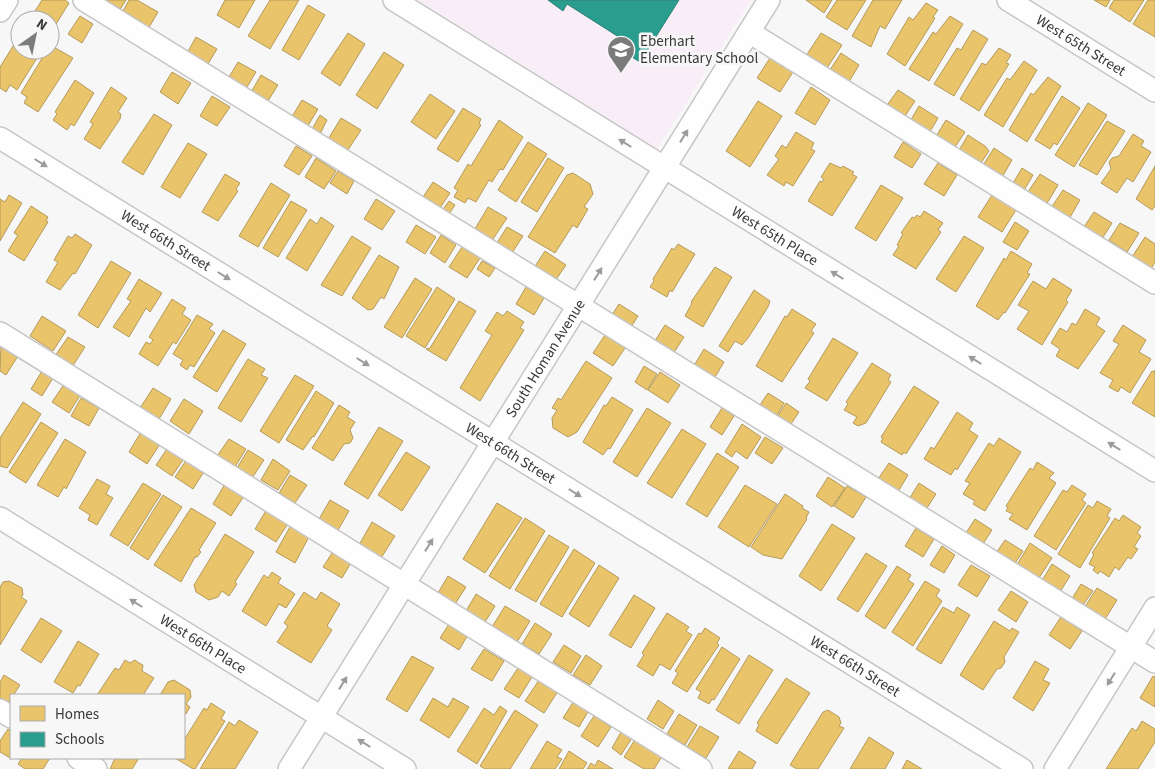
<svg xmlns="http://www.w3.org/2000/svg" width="1155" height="769" font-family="'Source Sans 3',sans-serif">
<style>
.education{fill:#f9eef7}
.homes{fill:#e9c46a;stroke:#b49a5b}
.schools{fill:#2a9d8f;stroke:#2e7f75}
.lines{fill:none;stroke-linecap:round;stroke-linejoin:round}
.minor-casing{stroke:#c6c6c6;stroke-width:24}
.minor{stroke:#fefefe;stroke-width:21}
.oneway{fill:#9b9b9b}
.labels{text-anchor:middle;stroke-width:5;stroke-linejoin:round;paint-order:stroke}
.poi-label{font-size:15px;fill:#383838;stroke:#f7f7f8;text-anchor:start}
.street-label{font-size:15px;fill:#383838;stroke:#f7f7f8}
</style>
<rect width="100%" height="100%" fill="#f7f7f8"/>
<path class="education" d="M418,0H751L657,149Z"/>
<path class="homes" d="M42,0H65L69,3L53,29L50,27V20H38L32,16Z
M105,0H126L118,13L103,3Z
M129,0H137L158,12L147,31L121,15Z
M225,0H255L239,28L217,15Z
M270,0H299L270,49L248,36Z
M806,0H832L824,13Z
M837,0H866L847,30L826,17Z
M873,0H902L885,29L880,26L871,47L852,36Z
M1094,0H1110L1106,7Z
M1114,0H1144L1130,22L1109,8Z
M1148,0H1155V37L1133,24Z
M926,3L938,10L933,17L935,18L905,66L887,54L909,17L913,20Z
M308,5L325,15L299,60L282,50Z
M80,16L93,24L82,43L68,34Z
M950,16L963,24L929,81L909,69L933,32L936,34Z
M973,30L988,39L954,96L934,84L957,48L961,50Z
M348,33L365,44L340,86L321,73Z
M821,33L842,45L827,68L806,56Z
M20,35V50H42L17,90L10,85L6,92L0,88V67Z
M196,37L217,49L206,67L186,55Z
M50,45L73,58L38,112L24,103L27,97L21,93L47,50H50Z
M999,48L1011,55L1006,63L1009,64L979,111L960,99L982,63L986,65Z
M384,52L404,65L377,109L356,95Z
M841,53L859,65L847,85L828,73Z
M770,58L793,72L780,92L757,78Z
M1024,61L1037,70L1003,127L984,115L1007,78L1010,80Z
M238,62L256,72L244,92L226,82Z
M172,72L191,83L178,104L160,92Z
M261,75L278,85L266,104L250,94Z
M1048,77L1061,86L1027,142L1009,130L1031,93L1033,95Z
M75,80L94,93L74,126L71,124L67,130L53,120L57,114L55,112Z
M111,87L127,98L118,112L121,114L120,119L100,149L84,139L93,124L90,122Z
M811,87L830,100L815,125L795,113Z
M898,90L915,101L903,119L885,108Z
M430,94L455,111L436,139L411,122Z
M212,96L230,107L217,126L200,116Z
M1062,96L1080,108L1057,145L1054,143L1050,149L1035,140Z
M302,100L318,109L306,129L290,120Z
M758,101L782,116L750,167L726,151Z
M1088,103L1107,115L1074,167L1055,155Z
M919,106L938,118L928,135L909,123Z
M463,108L481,119L479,124L481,125L458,162L437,149Z
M154,114L172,125L143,175L122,162Z
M320,115L327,120L320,134L312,129Z
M341,118L361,130L346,153L327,141Z
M499,120L523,137L503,170L500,169L492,182L489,180L476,202L468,198L465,203L454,197L458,190L454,188L468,164L471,166Z
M946,120L965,132L953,150L935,138Z
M1107,121L1125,131L1097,175L1079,165Z
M796,132L814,143L811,149L815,151L793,186L786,182L784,186L767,175L779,159L775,156L782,145L786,148Z
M1133,134L1144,141L1141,146L1151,152L1133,182L1127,178L1117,193L1101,183L1111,169L1109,162L1112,158L1119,156Z
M968,135L985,146L989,151L979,166L958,152Z
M528,142L547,154L516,202L498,190Z
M903,142L921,154L912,168L894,157Z
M188,143L207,154L180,198L161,187Z
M296,146L312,156L299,175L284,166Z
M994,148L1012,160L1001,179L982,167Z
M316,158L336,171L324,189L305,177Z
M548,158L564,168L537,212L521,202Z
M830,163L841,168L843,166L854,172L852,174L857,177L832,216L808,201L820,181L822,182L824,179L821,177Z
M938,163L957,175L944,196L924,184Z
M1155,166V206L1152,210L1136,199Z
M1022,168L1033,175L1023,192L1012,185Z
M338,171L354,181L347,194L330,183Z
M573,173L590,184L593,194L584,207L588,209L577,228L573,225L555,253L528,237L567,175Z
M225,174L240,183L236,189L238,191L218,221L202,212Z
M1040,174L1058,185L1046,205L1028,192Z
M433,182L450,193L438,211L421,200Z
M271,183L290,195L258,247L239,236Z
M881,185L903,198L876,241L855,228Z
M1063,190L1080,200L1069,219L1051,208Z
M9,195L22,203L0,241V199L5,202Z
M992,195L1016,210L1002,232L978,217Z
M376,199L395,211L382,230L364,219Z
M291,201L307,210L278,257L263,248Z
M449,201L455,205L447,217L441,212Z
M31,206L48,217L46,221L48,222L24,261L8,251L18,235L14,233Z
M488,207L507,218L489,245L472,234Z
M924,211L943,223L938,230L941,232L916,269L893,255L899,246L897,245L903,234L901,233L912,217L914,218L917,215L920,217Z
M1094,212L1112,223L1100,242L1082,230Z
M321,217L334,226L307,271L286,258L310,219L317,224Z
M1015,222L1029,231L1017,250L1003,242Z
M1120,223L1139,233L1127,252L1109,240Z
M416,225L436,237L425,254L406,242Z
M507,227L523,236L510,256L495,246Z
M75,234L92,245L75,274L73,273L60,290L46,282L58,262L54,260L68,236L72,238Z
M441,235L456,245L445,263L430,253Z
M352,236L371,248L342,296L321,285Z
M964,236L984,248L956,292L936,279Z
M1145,237L1155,244V262L1151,269L1132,257Z
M678,244L695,254L672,292L670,290L667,297L650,287L654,281L653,279L672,248L674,250Z
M462,247L480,258L467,278L449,267Z
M545,251L566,265L553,284L532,271Z
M1011,251L1032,264L1027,273L1030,274L1005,313L1004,312L998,320L976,306L1004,258L1006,260Z
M379,255L399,267L384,299L381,297L373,309L368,310L352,298Z
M111,261L131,273L98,328L78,315Z
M482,261L495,268L489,277L477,269Z
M715,267L732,277L703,327L685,316L692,303L691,302Z
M415,278L432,289L402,338L384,327Z
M1053,278L1072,290L1066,300L1068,302L1042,345L1017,329L1029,311L1018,305L1033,281L1046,289Z
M139,279L162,293L150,312L146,308L129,337L113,327L131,301L127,299Z
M437,287L455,299L425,348L406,336Z
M526,287L544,298L534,315L516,304Z
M754,290L770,301L768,307L748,338L742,345L735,341L728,352L719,346Z
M172,299L186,308L182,314L191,320L176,344L173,342L158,366L139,354L146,342L150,344L153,340L149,337Z
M459,301L476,311L446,361L426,349L430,348Z
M619,304L638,316L629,330L610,318Z
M792,309L816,324L811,331L814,333L782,382L756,366L785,316L787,317Z
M1085,309L1100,318L1096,325L1105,331L1078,369L1056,356L1060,349L1051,343L1060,328L1067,332L1072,323L1076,325Z
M507,311L524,322L520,328L524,330L480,401L460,388L492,335L485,331L497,312L503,316Z
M197,315L213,324L209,329L215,333L194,367L190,365L187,370L180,365L183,360L173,354Z
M42,316L66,331L53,351L30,336Z
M665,325L684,337L671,357L653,344Z
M1123,325L1146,340L1139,352L1151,359L1130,393L1121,387L1118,392L1109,387L1113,380L1100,373L1119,344L1113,341Z
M223,330L246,344L217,392L193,377Z
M605,335L625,348L613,366L593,353Z
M68,337L85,347L72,367L55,356Z
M833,338L858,353L827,401L805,388L810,381L808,379Z
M1,345L18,356L6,375L0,371Z
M704,349L724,362L712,382L692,369Z
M248,359L265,369L261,375L268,378L241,422L218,408Z
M586,361L612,378L577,432L568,437L553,428L552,418L557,410L552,408L558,398L561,400Z
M872,363L891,375L888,380L891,382L866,423L858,426L853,423L857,417L844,410L848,404L846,402Z
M644,366L657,374L647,390L635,382Z
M1155,370V417L1132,403L1152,371L1154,372Z
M42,371L53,378L42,396L31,389Z
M660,372L680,385L668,403L648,390Z
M295,375L314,386L279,443L260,431Z
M65,383L81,394L69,413L52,402Z
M914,386L939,402L906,454L904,452L902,455L881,442L883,438L881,437Z
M153,388L171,399L159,419L140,408Z
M316,391L334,403L314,437L313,436L303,450L286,440Z
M768,393L784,403L773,422L756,411Z
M612,397L633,410L610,449L608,448L603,455L583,442L604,405L606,406Z
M81,398L99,408L89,426L71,416Z
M184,399L203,411L189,434L170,421Z
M23,402L41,414L7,468L0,466V438Z
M786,403L799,412L787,430L774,422Z
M339,405L350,412L347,417L355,422L350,430L353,438L350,443L344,444L333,461L312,448Z
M647,408L671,423L637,477L613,462Z
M722,408L734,416L722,435L710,427Z
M957,412L973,423L969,430L978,436L957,470L955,468L951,475L924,459L931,447L934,449Z
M41,422L58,433L26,483L9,472Z
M742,424L761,437L747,459L736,451L732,457L725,452Z
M379,427L403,441L368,499L344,484Z
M682,429L706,444L672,498L647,483Z
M141,432L160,444L147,464L129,452Z
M765,437L783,448L772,464L755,453Z
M999,438L1021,452L985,511L973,504L975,501L963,494L970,483L965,481L989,443L994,446Z
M65,439L86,452L66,489L64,487L58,497L37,485Z
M229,439L246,449L235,467L217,456Z
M167,449L183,460L172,476L156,465Z
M248,450L264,460L252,478L237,468Z
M406,452L430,467L402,511L378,495Z
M717,453L739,467L707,517L686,504Z
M187,459L205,470L193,489L175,477Z
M273,459L290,471L278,490L261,480Z
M1037,462L1054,473L1049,478L1056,483L1027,530L1009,519L1013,514L1006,511L1008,508L1006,506L1030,468L1033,470Z
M889,463L908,475L896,495L876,482Z
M290,475L307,485L295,503L279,493Z
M828,477L845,488L832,507L816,496Z
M97,479L110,486L106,494L113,498L97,525L88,520L90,515L79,508Z
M143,483L161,494L128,546L110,535Z
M919,483L936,494L925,511L908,501Z
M225,484L244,496L231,516L213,504Z
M745,485L777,504L749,547L718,527Z
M1072,485L1086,494L1082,500L1086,503L1056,550L1034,536L1063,490L1067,492Z
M847,486L866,497L853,518L834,506Z
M785,494L803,506L802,508L809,512L806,518L807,519L782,559L763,555L751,547Z
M163,495L182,507L148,560L130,548Z
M330,500L349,511L338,530L319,519Z
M1097,501L1111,509L1107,516L1110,518L1080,568L1058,554L1088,505L1093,508Z
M497,503L522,518L485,573L463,559Z
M191,508L216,523L199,550L201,552L197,557H195L181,582L154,565Z
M267,509L289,522L276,542L255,529Z
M1123,515L1141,527L1137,533L1141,536L1134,547L1138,549L1131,559L1128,557L1119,570L1115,567L1109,577L1100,571L1098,574L1093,570L1095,567L1089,564L1094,554L1092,553L1115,518L1119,521Z
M525,518L545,531L510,589L489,576Z
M975,519L992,530L981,547L964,536Z
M372,522L395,536L381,558L359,545Z
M832,524L855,538L821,591L799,576Z
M291,525L310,535L295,563L276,552Z
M916,528L934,539L923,557L905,546Z
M225,534L254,552L235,582L237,584L229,596L222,591L218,597L209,600L196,592L194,585Z
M549,535L569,547L536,602L515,590Z
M1005,540L1023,551L1012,568L994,556Z
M1030,543L1052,558L1037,581L1015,568Z
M942,546L955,555L944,573L930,565Z
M574,549L595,563L562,617L540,604Z
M334,550L352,561L342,578L323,567Z
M866,553L887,566L858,612L837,599Z
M1052,564L1070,576L1058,595L1040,584Z
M599,565L619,578L589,627L569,614Z
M971,565L990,576L977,597L958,585Z
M897,566L911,575L908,580L914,584L885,629L865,616Z
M272,572L281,578L278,583L295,594L286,608L279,604L266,626L242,611L264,575L268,578Z
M448,576L466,587L455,604L438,593Z
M9,581L22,588L23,595L21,597L27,601L0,645V587L3,582Z
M925,581L940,590L936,596L942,601L913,646L892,632Z
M1081,584L1093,591L1080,609L1070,602Z
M1097,588L1117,600L1102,624L1082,611Z
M1011,591L1028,602L1016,622L998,610Z
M304,592L316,600L321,592L340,604L327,626L332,630L311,663L277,642L288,626L284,623Z
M476,594L495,606L485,622L466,611Z
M634,595L655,608L631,648L609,635Z
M505,606L530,621L517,642L492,627Z
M943,607L954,613L957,607L970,615L941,664L916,649Z
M667,613L689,627L686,631L692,635L670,670L660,664L653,676L637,666L644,655L642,653Z
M1061,617L1082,631L1070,649L1049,635Z
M41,618L62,631L41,663L21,650Z
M451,621L469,633L459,650L440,638Z
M994,621L1010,631L1012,628L1019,632L1004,657L1005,662L1001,668L997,669L983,690L960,675Z
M535,623L552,634L539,654L522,644Z
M705,628L720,638L717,643L719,645L687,692L672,683L678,673L675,671L699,633L701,634Z
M78,641L99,654L80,686L78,685L73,693L54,682Z
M564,645L581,656L571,673L553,662Z
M722,647L740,659L714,700L712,699L709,704L698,698L701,692L696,689Z
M484,649L504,661L492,681L471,669Z
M586,655L602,666L590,685L573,675Z
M749,655L773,670L739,724L716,710Z
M412,656L434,668L407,712L386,699Z
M125,660L130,663L135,660L139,663L143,665L142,671L154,678L143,695H97L115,668L119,670Z
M1035,661L1049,669L1043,680L1050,683L1033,711L1013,698Z
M518,668L532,677L519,698L504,689Z
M4,675L20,685L7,705L0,701V682Z
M1153,676L1155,677V707L1140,698Z
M786,678L810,693L777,744L756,731L759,724L757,723Z
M174,680L190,690L191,697L186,704L190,707L186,714L184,713V695H160L168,682Z
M539,680L558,691L544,713L525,701Z
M433,698L448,707L453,698L469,707L449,738L420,720Z
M658,700L674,711L663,729L647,719Z
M574,701L589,710L579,727L563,718Z
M211,703L225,712L221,719L225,721L195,769H193L175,758H184V740L204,708L207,710Z
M500,706L507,711L477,764L457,751L484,708L494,715Z
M515,710L538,725L510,769H485L480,766Z
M828,710L839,717L841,723L839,726L844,728L818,769H797L790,765L823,712Z
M679,714L697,725L685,745L667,734Z
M594,716L611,727L598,747L581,736Z
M239,720L258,732L235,769H200L229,722L235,726Z
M1142,721L1155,729V742L1138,769H1106L1132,728L1136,731Z
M700,726L719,737L706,758L687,747Z
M8,729L11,731L12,759L0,752V741Z
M621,732L632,738L621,755L612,748Z
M869,737L894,753L885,769H850Z
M636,738L663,755L654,769H644L624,757Z
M547,741L562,750L557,757L562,759L555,769H530Z
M569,751L587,763L583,769H559Z
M739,751L756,762L752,769H728Z
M22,758H50L43,769H25L18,764Z
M115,758H139L132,769H110Z
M598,760L613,769H587L591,763L595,766Z
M907,760L922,769H902Z"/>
<path class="schools" d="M548,0H679L640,62L616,47L622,39L567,4L563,11Z"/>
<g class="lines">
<defs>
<g id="minor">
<path d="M84,0L1155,662"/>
<path id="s1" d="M394,0L1155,471"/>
<path id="s2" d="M1008,0L1155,91"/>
<path d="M0,11L7,0"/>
<path d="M749,32L1155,283"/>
<path id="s3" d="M0,138L1022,769"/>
<path d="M0,333L701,769"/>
<path id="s4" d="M0,518L405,769"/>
<path d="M0,710L11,717"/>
<path d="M78,758L96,769"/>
<path id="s5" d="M289,769L769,0"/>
<path d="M1055,769L1155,608"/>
</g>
</defs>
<use href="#minor" class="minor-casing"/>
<use href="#minor" class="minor"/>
</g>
<defs><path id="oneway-solid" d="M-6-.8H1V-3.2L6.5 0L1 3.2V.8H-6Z" transform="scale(1.25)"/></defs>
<g class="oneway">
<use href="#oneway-solid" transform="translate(684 136) rotate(-58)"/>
<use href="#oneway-solid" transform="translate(625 143) rotate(-148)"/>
<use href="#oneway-solid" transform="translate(41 163) rotate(32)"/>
<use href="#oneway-solid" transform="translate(598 274) rotate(-58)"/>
<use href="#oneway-solid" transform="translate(837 275) rotate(-148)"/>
<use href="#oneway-solid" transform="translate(224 276) rotate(32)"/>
<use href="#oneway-solid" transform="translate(975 360) rotate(-148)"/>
<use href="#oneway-solid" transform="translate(363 362) rotate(32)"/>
<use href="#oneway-solid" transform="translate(1114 446) rotate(-148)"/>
<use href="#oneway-solid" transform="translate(575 493) rotate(32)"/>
<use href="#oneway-solid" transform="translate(429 545) rotate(-58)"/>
<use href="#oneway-solid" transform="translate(136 603) rotate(-148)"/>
<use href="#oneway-solid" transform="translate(1111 679) rotate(122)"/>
<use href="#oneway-solid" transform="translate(343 683) rotate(-58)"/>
<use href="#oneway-solid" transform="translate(364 743) rotate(-148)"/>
</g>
<defs>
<symbol id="school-pin" viewBox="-11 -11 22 30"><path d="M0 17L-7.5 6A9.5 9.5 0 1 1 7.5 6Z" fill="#7b7b7b" stroke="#f7f7f8"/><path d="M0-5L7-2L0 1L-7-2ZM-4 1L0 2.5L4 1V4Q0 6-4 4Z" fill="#fff"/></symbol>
</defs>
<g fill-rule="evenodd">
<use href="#school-pin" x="605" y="34" width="32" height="43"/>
</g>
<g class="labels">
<g class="poi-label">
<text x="640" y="46">Eberhart<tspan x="640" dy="17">Elementary School</tspan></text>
</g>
<g class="street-label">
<text dy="5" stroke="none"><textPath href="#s2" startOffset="86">West 65th Street</textPath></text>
<text dy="5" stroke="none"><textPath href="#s1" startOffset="448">West 65th Place</textPath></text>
<text dy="5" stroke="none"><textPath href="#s3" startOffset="195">West 66th Street</textPath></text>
<text dy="5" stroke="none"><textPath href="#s5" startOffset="484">South Homan Avenue</textPath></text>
<text dy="5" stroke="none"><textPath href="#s3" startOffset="600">West 66th Street</textPath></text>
<text dy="5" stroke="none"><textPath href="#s4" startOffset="239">West 66th Place</textPath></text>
<text dy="5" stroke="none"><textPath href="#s3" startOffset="1005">West 66th Street</textPath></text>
</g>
</g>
<rect x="10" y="694" width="175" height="65" fill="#f7f7f8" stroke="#ababab"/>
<rect x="20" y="706" width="25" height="15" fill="#e9c46a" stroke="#ababab"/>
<text x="55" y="719" font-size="15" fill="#383838">Homes</text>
<rect x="20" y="732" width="25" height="15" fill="#2a9d8f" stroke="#ababab"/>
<text x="55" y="744" font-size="15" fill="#383838">Schools</text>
<g transform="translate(35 35) rotate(33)"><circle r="24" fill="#f7f7f8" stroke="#ababab"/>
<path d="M0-4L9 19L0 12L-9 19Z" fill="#7b7b7b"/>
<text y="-8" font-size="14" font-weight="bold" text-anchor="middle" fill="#383838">N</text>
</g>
</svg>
